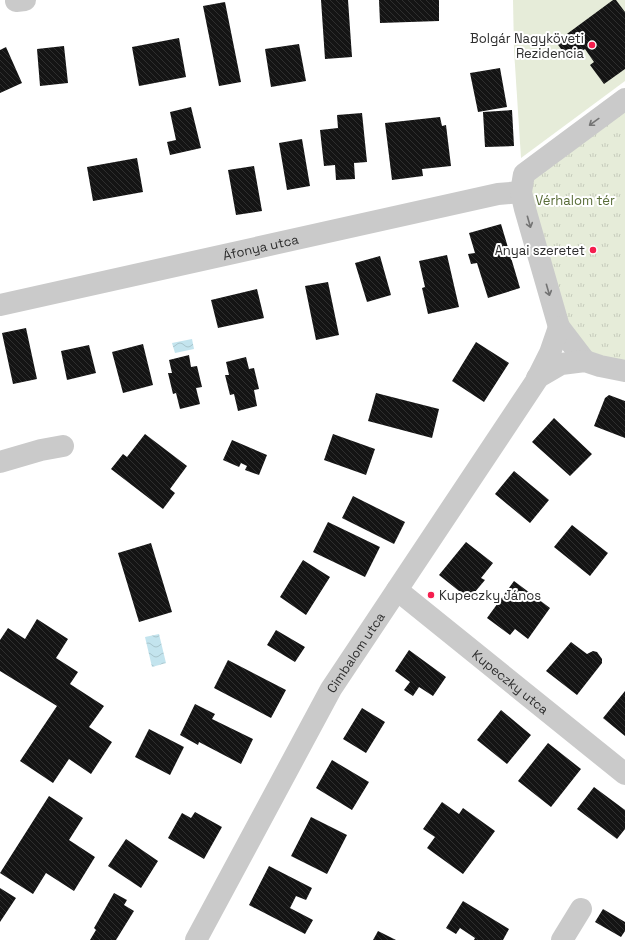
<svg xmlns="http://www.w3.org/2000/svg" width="625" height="940" font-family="'Space Grotesk',sans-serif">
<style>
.grass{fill:#e6ecd9}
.park{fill:url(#park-tufts)}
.water{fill:url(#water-waves)}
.building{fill:url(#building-back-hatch)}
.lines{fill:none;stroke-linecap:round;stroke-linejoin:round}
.minor{stroke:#cacaca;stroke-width:22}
.oneway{stroke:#747474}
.poi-dot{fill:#f51e4e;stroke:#fff;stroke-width:1.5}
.labels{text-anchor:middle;stroke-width:4;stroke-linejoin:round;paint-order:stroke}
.poi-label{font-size:13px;fill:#2d2d2d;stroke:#fff;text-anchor:end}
.park-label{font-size:13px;fill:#586c37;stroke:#fff}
.street-label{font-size:13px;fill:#2d2d2d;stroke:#fff}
</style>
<defs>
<pattern id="park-tufts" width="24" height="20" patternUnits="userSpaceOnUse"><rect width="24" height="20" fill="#e6ecd9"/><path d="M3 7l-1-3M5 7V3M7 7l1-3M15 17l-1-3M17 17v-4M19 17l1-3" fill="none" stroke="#c6cbbb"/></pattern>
<pattern id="water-waves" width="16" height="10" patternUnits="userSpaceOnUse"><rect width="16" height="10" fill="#c3e4ee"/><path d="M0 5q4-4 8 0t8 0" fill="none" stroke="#a8c4cc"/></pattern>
<pattern id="building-back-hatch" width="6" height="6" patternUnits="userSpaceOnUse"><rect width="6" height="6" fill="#141414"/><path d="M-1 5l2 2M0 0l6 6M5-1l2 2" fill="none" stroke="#2e2e2e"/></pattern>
</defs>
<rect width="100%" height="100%" fill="#fff"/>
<path class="grass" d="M513,0H625V81L521,158L514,50Z"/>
<path class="park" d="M625,99V371L600,366L559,327L524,174Z"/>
<path class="water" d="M192,339L194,349L175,353L172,343Z
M159,634L166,663L152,667L145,637Z"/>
<path class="building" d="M321,0H348L352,57L325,59Z
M379,0H439V21L380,23Z
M613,0H616L625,12V69L604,84L590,65L594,62L585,49L569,60L556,42Z
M225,2L241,82L219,86L203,6Z
M179,38L186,77L139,86L132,47Z
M299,44L306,81L271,87L265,49Z
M64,46L68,83L40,86L37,49Z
M6,47L22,83L0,93V50Z
M500,68L507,107L478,112L470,73Z
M191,107L201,148L170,155L167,142L176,140L170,112Z
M512,110L514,146L485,147L483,112Z
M362,113L367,162L354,163L355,179L336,180L335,165L324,166L320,130L338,128L337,115Z
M440,117L442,126L446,125L451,166L422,169L423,176L392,180L385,123Z
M302,139L310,186L287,190L279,143Z
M137,158L143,192L93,201L87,167Z
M254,166L262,211L236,215L228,170Z
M501,224L520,288L488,298L477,263L471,264L468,254L475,253L469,233Z
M447,255L459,307L428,314L422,288L425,287L419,261Z
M380,256L391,295L367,302L355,263Z
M328,282L339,335L316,340L305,286Z
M257,289L264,318L218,328L211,300Z
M26,328L37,379L13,384L2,333Z
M476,342L509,363L484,402L452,381Z
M143,344L153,385L123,393L112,352Z
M89,345L96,373L67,380L61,351Z
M189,355L191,367L197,366L202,387L196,388L200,404L180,409L176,393L173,394L168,373H172L169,360Z
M246,357L249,369L254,368L259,389L254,390L257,406L238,411L234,394L230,395L225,375H229L226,362Z
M376,393L439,409L432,438L368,421Z
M609,395L625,401V438L594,426L605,398Z
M554,418L592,454L570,476L532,442Z
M145,434L187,466L170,489L175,493L163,509L111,469L123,454L127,457Z
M333,434L375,449L366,475L324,460Z
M232,440L267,455L259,475L245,470L247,466L241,463L239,467L223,460Z
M514,471L549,500L530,523L495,494Z
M353,496L405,522L394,544L342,518Z
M328,522L380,547L365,577L313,552Z
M572,525L608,553L590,576L554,547Z
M466,542L493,563L481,578L485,580L469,599L439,575Z
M151,543L172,612L139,622L118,553Z
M303,560L330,577L306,615L280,597Z
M514,581L550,608L528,639L515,629L510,635L487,618Z
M37,619L68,639L56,658L78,672L70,684L104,706L89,727L112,742L91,774L69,759L53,783L20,761L57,706L0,671V640L8,628L25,639Z
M276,630L305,647L295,662L267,645Z
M571,642L587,654L593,651L597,652L602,659V663L577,695L546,671Z
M409,650L446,677L433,696L419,687L413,696L404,690L410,682L395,671Z
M228,660L286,690L271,718L214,688Z
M625,691V736L603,718Z
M195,704L215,714L212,719L253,739L241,764L199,742L198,745L180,735Z
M362,708L385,722L366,753L343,739Z
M501,710L531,735L507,764L477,740Z
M149,729L184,747L170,775L135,757Z
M548,743L581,769L551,807L518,781Z
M332,760L369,782L352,810L316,788Z
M594,787L625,810V829L617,839L577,809Z
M49,796L83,818L69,840L95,857L74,891L46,873L33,894L0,873Z
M442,802L459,814L463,808L495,831L463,874L427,848L435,837L423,829Z
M195,812L222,827L204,859L168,838L182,813L191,818Z
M311,817L347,835L327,874L291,856Z
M126,839L158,861L141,888L108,866Z
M269,866L312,888L306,900L296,896L290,908L313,920L305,934L249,905Z
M0,888L16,898L0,922Z
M114,893L127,900L124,905L134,911L116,940H90L96,930L94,928Z
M463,901L509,929L503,940H474L475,938L460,928L456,934L446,928Z
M603,909L625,922V931L621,937L595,922Z
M378,931L396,940H373Z"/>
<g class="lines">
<g class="minor">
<path d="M16,1L25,0"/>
<path id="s1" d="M0,305L498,194L521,192"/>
<path d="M585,361L559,327L525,209L521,192L524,174L625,99"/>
<path d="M537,378L561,364L585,361L600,366L625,371"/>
<path d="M0,462L41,450L63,446"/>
<path id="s2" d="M397,590L625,774"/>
<path id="s3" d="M196,940L331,689L536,381L550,353L559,327"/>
<path d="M562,940L581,909"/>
</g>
</g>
<defs><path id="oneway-shaft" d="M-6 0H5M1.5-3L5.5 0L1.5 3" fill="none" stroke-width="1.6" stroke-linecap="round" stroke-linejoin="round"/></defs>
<g class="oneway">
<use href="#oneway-shaft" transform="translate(594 122) rotate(144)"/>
<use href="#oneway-shaft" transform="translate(529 222) rotate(74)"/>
<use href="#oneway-shaft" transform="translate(548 290) rotate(74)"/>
</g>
<g class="poi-dot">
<circle cx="592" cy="45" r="4"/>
<circle cx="593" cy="250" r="4"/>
<circle cx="431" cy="595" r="4"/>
</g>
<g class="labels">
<g class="poi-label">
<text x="584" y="43">Bolgár Nagyköveti<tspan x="584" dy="15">Rezidencia</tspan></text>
<text x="585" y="255">Anyai szeretet</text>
<text x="439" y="600" text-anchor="start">Kupeczky János</text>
</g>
<g class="park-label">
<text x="575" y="205">Vérhalom tér</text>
</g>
<g class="street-label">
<text dy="5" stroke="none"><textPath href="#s1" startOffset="267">Áfonya utca</textPath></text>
<text dy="5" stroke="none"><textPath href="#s3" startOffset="329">Cimbalom utca</textPath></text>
<text dy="5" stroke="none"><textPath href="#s2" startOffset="146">Kupeczky utca</textPath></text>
</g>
</g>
</svg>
